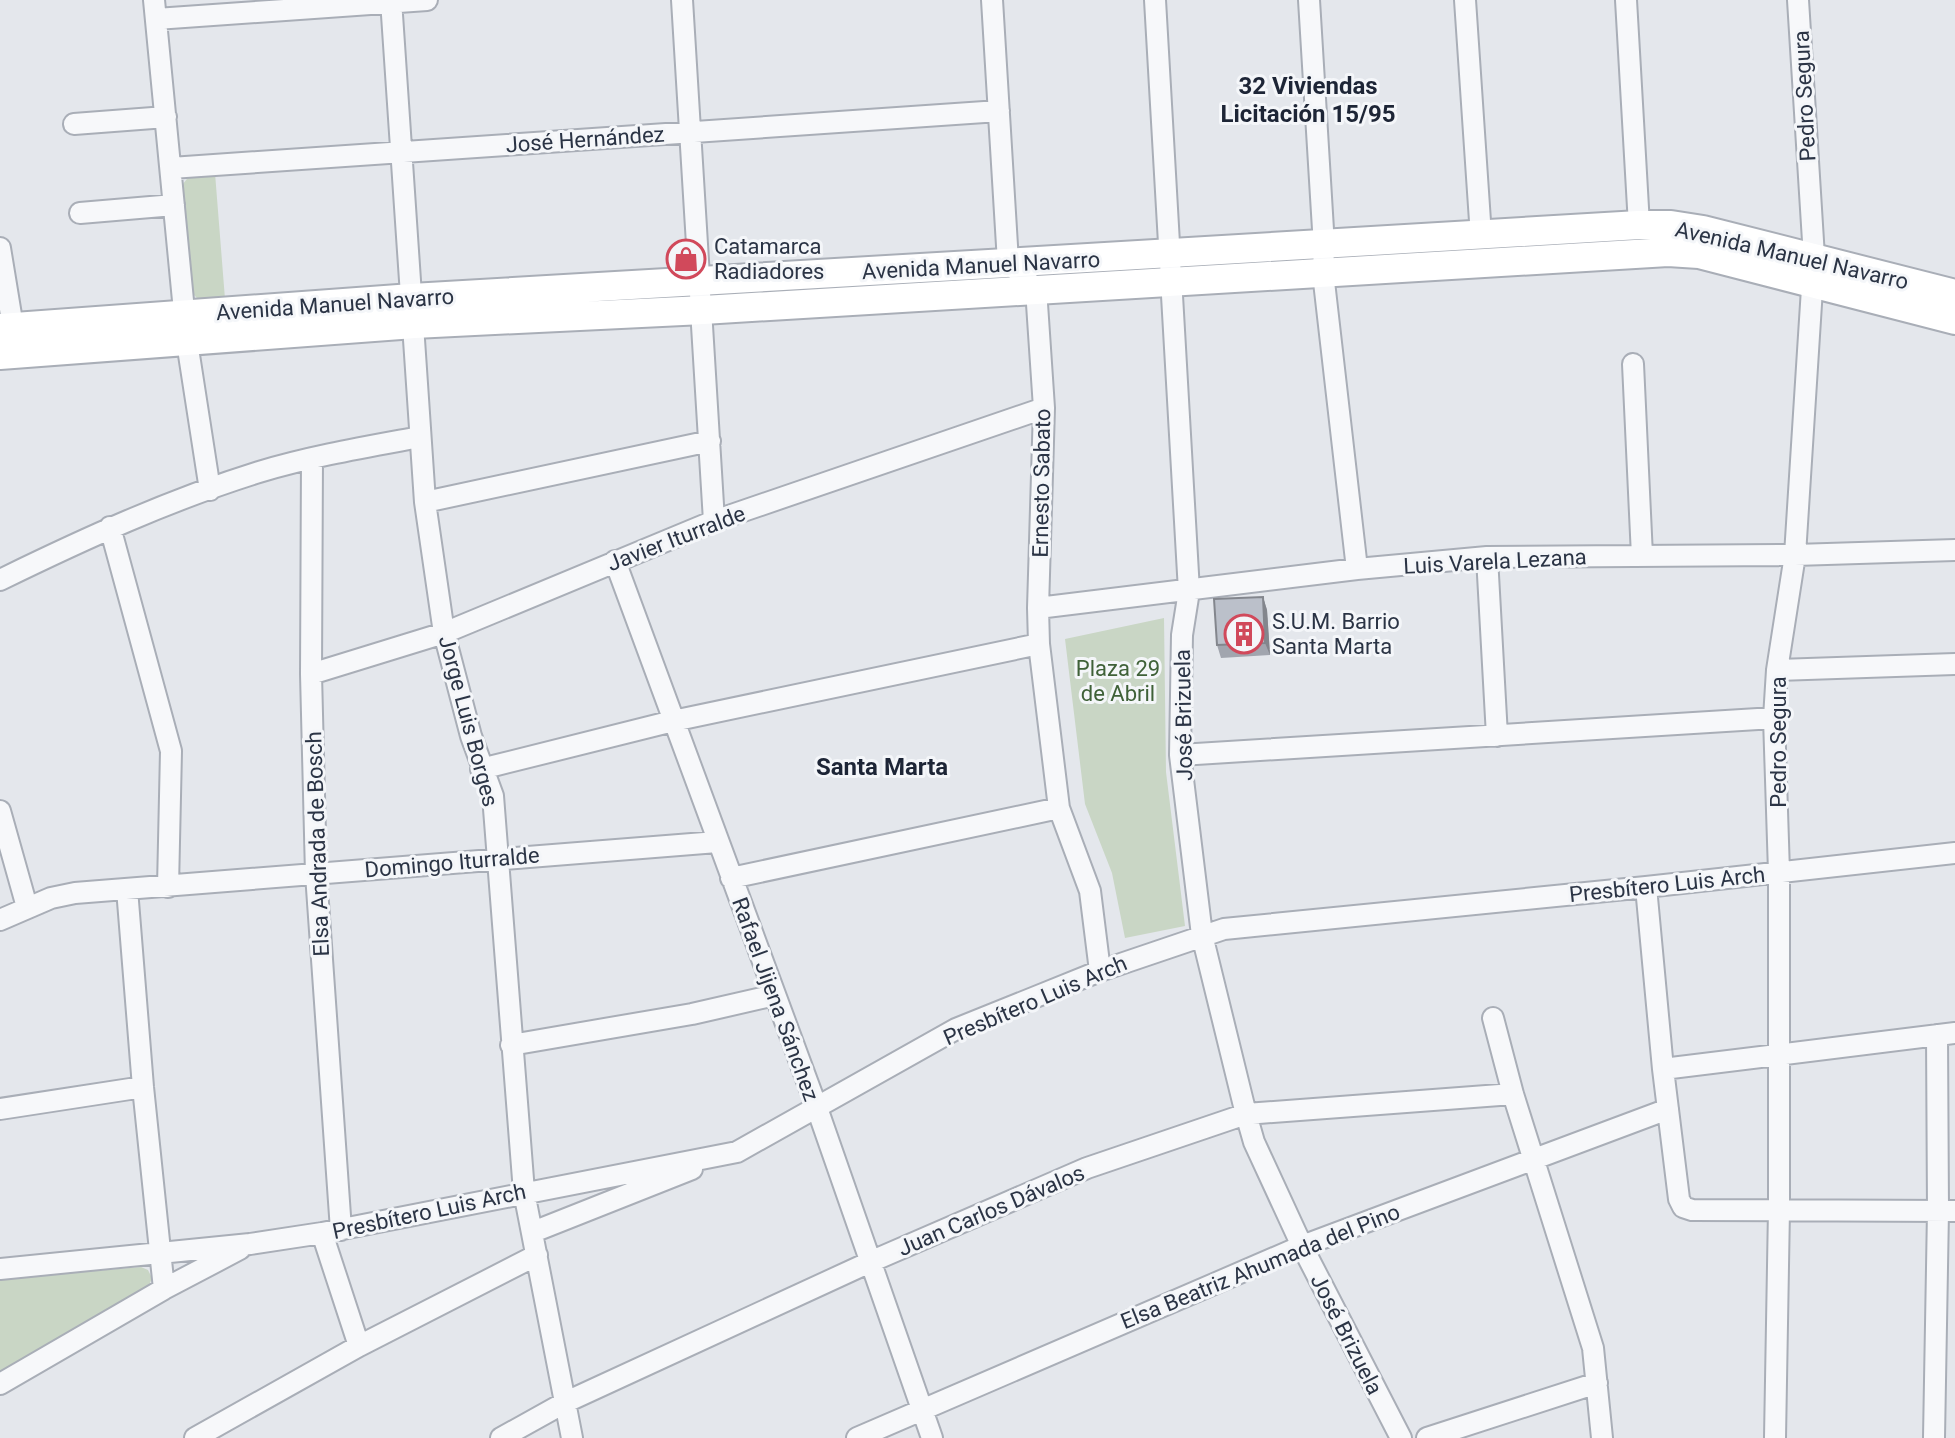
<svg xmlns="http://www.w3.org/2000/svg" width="1955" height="1438" font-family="Roboto,sans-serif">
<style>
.green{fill:#c9d6c5}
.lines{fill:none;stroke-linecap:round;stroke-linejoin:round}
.street-casing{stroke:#a9aeb7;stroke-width:24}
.secondary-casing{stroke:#a9aeb7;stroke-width:32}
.street{stroke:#f7f8fa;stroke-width:20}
.secondary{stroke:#fff;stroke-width:28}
.wall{fill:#a1a5ae}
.shaded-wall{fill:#83868d}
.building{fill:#bbc0ca;stroke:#83868d;stroke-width:2}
.labels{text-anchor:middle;stroke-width:6;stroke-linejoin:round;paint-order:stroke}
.street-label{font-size:22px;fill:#2b3445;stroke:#f4f6f9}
.poi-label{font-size:22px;fill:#2b3445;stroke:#f4f6f9;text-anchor:start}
.park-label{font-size:22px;fill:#3f6138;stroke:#f4f6f9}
.neighbourhood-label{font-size:24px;font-weight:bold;fill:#1d2536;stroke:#f4f6f9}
</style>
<rect width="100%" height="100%" fill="#e4e7ec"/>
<path class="green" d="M215,173L225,299H198L192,293L183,184L190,175Z
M1164,618L1166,772L1185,926L1125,938L1112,873L1085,804L1065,639Z
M141,1267L148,1270L152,1278L148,1288L0,1374V1279Z"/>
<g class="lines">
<defs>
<path id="street" d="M154,0L187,342L210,490
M391,0L425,502L444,633L471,736L493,796L524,1192L572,1438
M682,0L714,521
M992,0L1008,262L1036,289L1044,408L1038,608L1039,644L1059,808L1090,891L1100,971
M1155,0L1189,591L1182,635L1180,755L1202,935L1246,1114L1254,1142L1302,1246L1401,1438
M1309,0L1324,246L1323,273L1357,569
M1465,0L1481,236
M1626,0L1639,225
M156,19L427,0
M74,124L166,117
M171,168L999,111
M80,213L174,205
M0,248L13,327
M1633,364L1642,556
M312,458L311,674L316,874L341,1230
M425,502L710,441
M110,527L171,751L168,887
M1487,557L1497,736
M615,561L817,1108L932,1438
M0,580C84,539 169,500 259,472C312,456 366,447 420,437
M1038,608L1357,569L1487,557L1795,555L1955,550
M1777,670L1955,664
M311,674L444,633L714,521L1044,408
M1180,755L1774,718
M481,769L673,721L1039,644
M0,811L27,907
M731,878L1059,808
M1646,887L1663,1069L1679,1199L1683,1207L1692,1210L1955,1211
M127,889L143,1087L164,1289
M0,920L51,898L75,893L717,842
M1493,1018L1513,1094L1593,1348L1602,1438
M511,1045L692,1014L775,995
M1663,1069L1955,1033
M0,1109L143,1087
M533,1232L692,1169
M322,1233L359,1346
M0,1269L250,1244L322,1233L737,1152L956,1029L1100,971L1224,929L1646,887L1955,853
M0,1384L164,1289L240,1249
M195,1438L359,1346L537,1255
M501,1438L564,1403L870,1262L1087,1168L1246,1114L1513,1094
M857,1438L1302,1246L1668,1109
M1427,1438L1597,1383
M1775,1438L1779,1209V872L1774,718L1777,670L1795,555L1814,257L1798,0
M1934,1438L1938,1211L1937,1035"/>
<path id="secondary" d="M0,328C137,318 274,307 412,298C821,271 1230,253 1639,225H1671L1703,230L1955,294
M0,355L414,324L703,310L1668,252L1699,254L1955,320"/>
</defs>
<use href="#street" class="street-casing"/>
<use href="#secondary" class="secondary-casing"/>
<use href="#street" class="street"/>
<use href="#secondary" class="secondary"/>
</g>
<path class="wall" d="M1263,597L1267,610L1270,655L1221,658L1217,645Z"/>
<path class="shaded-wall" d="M1263,597L1267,610L1270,655L1265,643Z"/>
<path class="building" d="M1263,597L1265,643L1217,645L1214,599Z"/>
<defs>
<symbol id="shop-ring" viewBox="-11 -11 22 22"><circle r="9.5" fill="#f4f6f9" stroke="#d1495b" stroke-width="1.5"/><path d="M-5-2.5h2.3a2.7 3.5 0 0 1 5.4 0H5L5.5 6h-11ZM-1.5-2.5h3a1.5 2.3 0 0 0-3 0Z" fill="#d1495b"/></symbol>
<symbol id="building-ring" viewBox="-11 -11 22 22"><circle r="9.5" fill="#f4f6f9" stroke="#d1495b" stroke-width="1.5"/><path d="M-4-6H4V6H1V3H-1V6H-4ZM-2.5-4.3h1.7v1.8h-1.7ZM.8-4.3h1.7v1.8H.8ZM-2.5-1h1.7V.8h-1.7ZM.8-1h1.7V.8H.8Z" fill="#d1495b"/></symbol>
</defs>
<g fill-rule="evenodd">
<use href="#shop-ring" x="664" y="237" width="44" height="44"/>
<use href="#building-ring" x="1222" y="612" width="44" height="44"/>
</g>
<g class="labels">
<g class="street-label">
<text transform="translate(1804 96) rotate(-93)" y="8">Pedro Segura</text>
<text transform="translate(585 139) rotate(-4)" y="8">José Hernández</text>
<text transform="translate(1792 255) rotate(13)" y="8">Avenida Manuel Navarro</text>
<text transform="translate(981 265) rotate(-3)" y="8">Avenida Manuel Navarro</text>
<text transform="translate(335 304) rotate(-4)" y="8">Avenida Manuel Navarro</text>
<text transform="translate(1041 483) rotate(-89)" y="8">Ernesto Sabato</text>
<text transform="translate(676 538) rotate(-21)" y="8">Javier Iturralde</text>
<text transform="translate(1495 561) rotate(-3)" y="8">Luis Varela Lezana</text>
<text transform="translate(1183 715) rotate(-91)" y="8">José Brizuela</text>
<text transform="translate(469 721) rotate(75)" y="8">Jorge Luis Borges</text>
<text transform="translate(1778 742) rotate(-90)" y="8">Pedro Segura</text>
<text transform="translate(317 844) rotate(-92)" y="8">Elsa Andrada de Bosch</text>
<text transform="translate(452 862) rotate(-5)" y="8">Domingo Iturralde</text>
<text transform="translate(1667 884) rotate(-6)" y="8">Presbítero Luis Arch</text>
<text transform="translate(776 999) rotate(70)" y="8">Rafael Jijena Sánchez</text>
<text transform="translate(1035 1000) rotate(-23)" y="8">Presbítero Luis Arch</text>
<text transform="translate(991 1210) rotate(-23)" y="8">Juan Carlos Dávalos</text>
<text transform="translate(429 1211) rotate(-12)" y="8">Presbítero Luis Arch</text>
<text transform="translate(1260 1266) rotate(-22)" y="8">Elsa Beatriz Ahumada del Pino</text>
<text transform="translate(1347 1334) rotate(63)" y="8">José Brizuela</text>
</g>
<g class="poi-label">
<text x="714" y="254">Catamarca<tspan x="714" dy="25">Radiadores</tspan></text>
<text x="1272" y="629">S.U.M. Barrio<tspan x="1272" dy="25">Santa Marta</tspan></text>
</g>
<g class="park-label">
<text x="1118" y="676">Plaza 29<tspan x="1118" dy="25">de Abril</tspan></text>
</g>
<g class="neighbourhood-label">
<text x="1308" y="94">32 Viviendas<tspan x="1308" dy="28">Licitación 15/95</tspan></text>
<text x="882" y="775">Santa Marta</text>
</g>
</g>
</svg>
